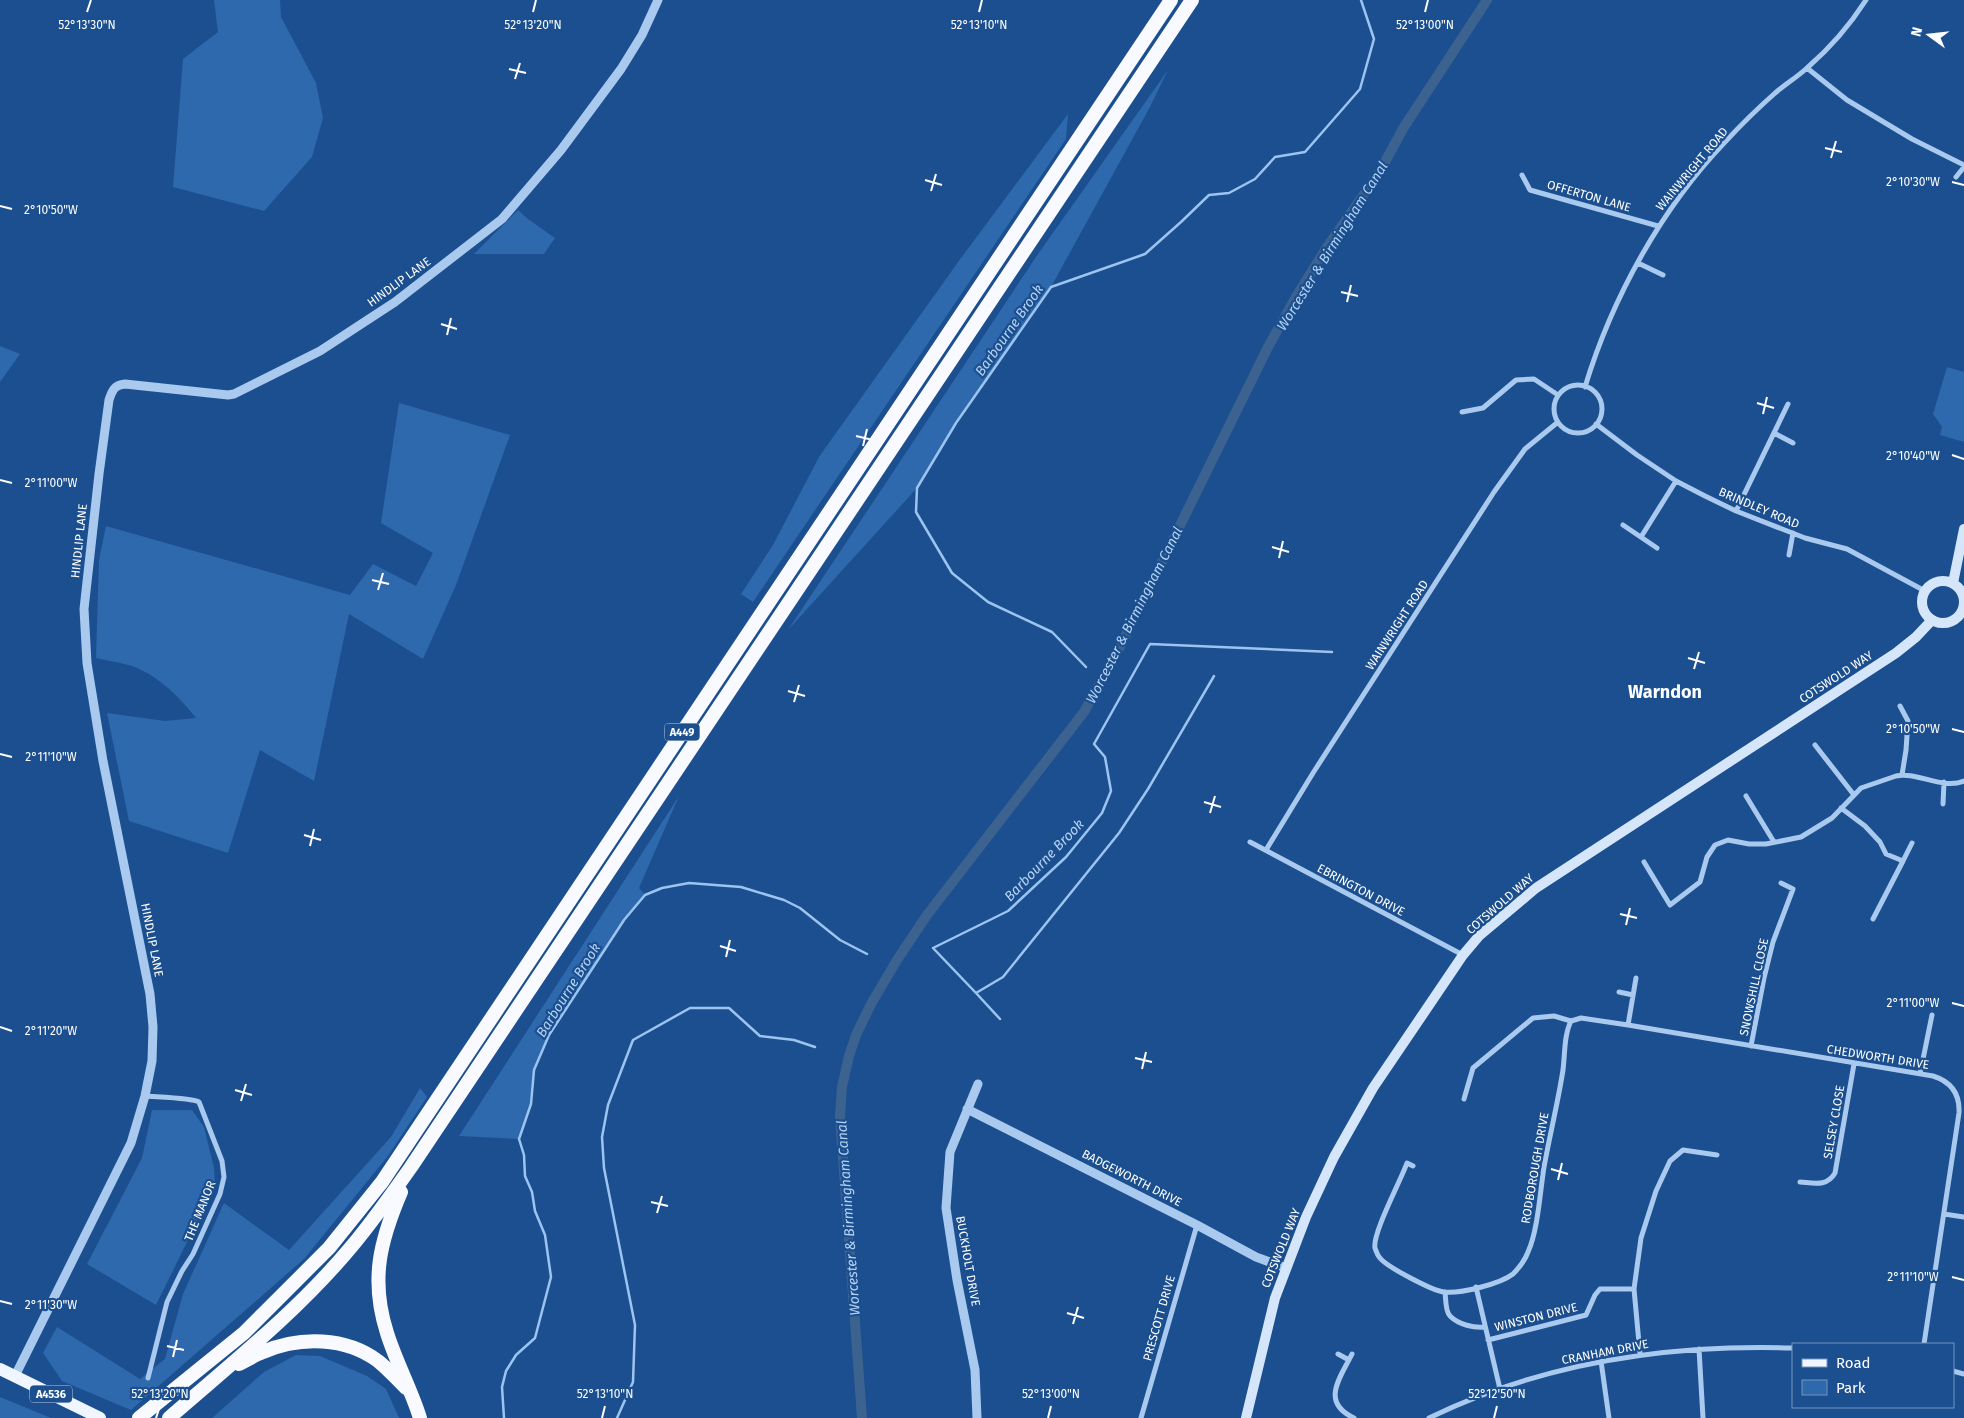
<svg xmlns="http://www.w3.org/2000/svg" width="1964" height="1418" font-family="'Fira Sans',sans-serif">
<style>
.green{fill:#2e69ad}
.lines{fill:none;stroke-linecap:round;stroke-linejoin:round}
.stream{stroke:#9cc4f0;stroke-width:2.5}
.canal{stroke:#3c6290;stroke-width:10}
.minor{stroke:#a9c9ee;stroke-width:5}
.tertiary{stroke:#a9c9ee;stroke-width:9}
.secondary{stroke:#d6e6fa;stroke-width:10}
.primary{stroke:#f0f6ff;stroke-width:12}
.trunk{stroke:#f8faff;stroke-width:14}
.ticks{fill:none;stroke:#fff;stroke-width:2}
.labels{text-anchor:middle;stroke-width:4.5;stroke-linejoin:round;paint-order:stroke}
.shield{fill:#1b4f8f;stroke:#bbcadd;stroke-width:1}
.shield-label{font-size:11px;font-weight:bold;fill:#fff}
.street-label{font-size:12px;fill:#fff;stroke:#1b4f8f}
.water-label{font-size:14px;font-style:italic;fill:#b5d3f5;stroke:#1b4f8f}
.district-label{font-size:18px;font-weight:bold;fill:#fff;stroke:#1b4f8f}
.ticks-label{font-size:12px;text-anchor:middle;fill:#fff;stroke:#1b4f8f;stroke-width:4.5;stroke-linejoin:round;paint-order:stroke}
</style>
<rect width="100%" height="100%" fill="#1b4f8f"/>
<path class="green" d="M214,0H280L281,17L316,83L323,118L312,157L264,211L173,187L183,59L218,32Z
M1168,70L1150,107L1051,287L956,423L917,488L788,630L1038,254Z
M1068,114L1066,139L753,602L741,594L773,545L819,457L831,440L961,258Z
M518,210L528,219L555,238L544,254H474Z
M0,346L20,354L0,382Z
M1947,367L1964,372V442L1940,435L1942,427L1933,414Z
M399,403L510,435L456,585L423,659L349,614L314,781L260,750L228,853L129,821L107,713L165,721L196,718C180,698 161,678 137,668C125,663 109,661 96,658L99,560L106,526L350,595L373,564L416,586L433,553L381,523Z
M679,796L639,888L645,895L624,920L549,1035L534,1070L531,1104L519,1139L459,1136Z
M420,1088L427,1097L388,1156L304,1259L131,1410L62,1381L43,1353L57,1327L140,1379L165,1359L183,1294L224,1203L289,1250L391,1137Z
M152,1110H192L204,1127L214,1168L215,1185L156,1305L87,1264L142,1158Z
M296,1355L320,1356L367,1376L386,1389L399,1418H212L264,1372Z
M0,1397L51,1418H0Z"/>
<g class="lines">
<path class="stream" d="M1086,667L1052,632L988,602L952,573L916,512L917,488L956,423L1051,287L1145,254L1181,222L1209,195L1229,193L1255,179L1275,157L1305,152L1360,89L1374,39L1361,0
M1214,676L1148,789L1119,833L1003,977L976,993L933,948L1008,911L1066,857L1102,813L1111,791L1105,757L1094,744L1150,644L1332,652
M976,993L1000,1019
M504,1418L502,1387L506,1371L516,1355L535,1338L551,1277L545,1235L535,1211L532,1192L525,1176L524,1155L519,1139L531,1104L534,1070L549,1035L624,920L645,895L662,888L689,883L741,887L784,900L800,908L840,940L867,954
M617,1418L633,1382L635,1325L604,1168L602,1137L608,1105L633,1040L690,1008H729L760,1036L794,1040L815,1047"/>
<path class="canal" d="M862,1418L840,1117L842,1087L849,1056L856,1035L871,1004L897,960L927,915L1084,712L1122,643L1268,347L1296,297L1327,247L1380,171L1404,127L1487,0"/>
<path class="minor" d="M1807,68L1847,100L1912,139L1964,165
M1522,175L1530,190L1658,226
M1956,177L1964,167
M1638,263L1663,275
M1554 409a24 24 0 1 1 48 0a24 24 0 1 1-48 0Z
M1585,387C1612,298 1661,209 1725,142C1740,126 1757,109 1774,94C1784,85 1796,78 1807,68C1829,49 1850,25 1866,0
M1462,412L1483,408L1516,380L1534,379L1558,395
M1596,424L1637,455L1676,481L1705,496L1736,511L1805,538L1847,549L1925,591
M1774,433L1793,443
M1736,511L1788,404
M1623,525L1657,548
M1641,537L1676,481
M1789,555L1793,533
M1900,706L1908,721L1906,750L1902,775
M1815,745L1854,795
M1746,796L1774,842
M1943,804L1944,782
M1841,808L1865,826L1880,842L1886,854L1903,861L1873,919
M1250,842L1463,955
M1266,850L1313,773L1494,492L1525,449L1558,422
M1903,861L1912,843
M1644,862L1670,905L1700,882L1707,857L1715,845L1728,840L1749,844H1766L1801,837L1832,818L1861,788L1896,776C1916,771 1942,790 1964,781
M1619,992L1633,995
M1571,1021L1581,1018L1628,1025L1933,1076C1952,1082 1960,1095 1959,1113L1924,1344
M1628,1025L1636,978
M1751,1046L1764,978L1773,942L1793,889L1781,883
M1920,1074L1932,1015
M145,1096C155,1097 193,1098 199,1102L222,1161L224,1177L220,1194L193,1254L182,1271L167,1302L148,1378
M1464,1099L1473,1068L1533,1018L1554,1016L1571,1021
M1413,1166L1407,1163C1401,1180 1372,1234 1375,1248C1376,1251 1379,1257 1380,1258C1387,1267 1433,1291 1444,1292C1460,1294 1500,1284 1513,1274C1519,1268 1525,1260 1528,1252C1538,1230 1540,1192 1544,1167C1550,1134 1558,1102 1563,1070C1565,1054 1564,1035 1571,1021
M1800,1182C1814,1183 1827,1187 1835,1173L1854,1064
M1944,1214L1964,1217
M1476,1287L1500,1389
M1445,1292C1446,1299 1445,1311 1450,1316C1459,1325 1474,1328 1485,1327
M1488,1340L1586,1315L1595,1295L1600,1289H1634
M1699,1349L1703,1418
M1338,1354L1349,1360
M1352,1354C1340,1378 1320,1402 1354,1418
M1640,1354L1634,1289L1641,1238L1656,1191L1670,1161L1683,1150L1717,1155
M1601,1361L1609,1418
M1953,1371L1964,1374
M1141,1418L1197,1225
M1429,1418C1544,1362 1667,1344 1793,1348"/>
<path class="tertiary" d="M967,1109L1197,1225L1256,1257L1286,1268
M15,1376L131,1143L145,1096L152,1061L153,1027L150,994L103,761L87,663L84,609L99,474L109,400C112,391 114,385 125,384L228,395L234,394L320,351L395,302L502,219L561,150L621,69L642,35L658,0
M977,1418L975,1370L957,1280L946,1208L950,1152L978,1084"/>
<path class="secondary" d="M1922 602a21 21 0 1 1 42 0a21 21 0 1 1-42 0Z
M1953,583L1964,529
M1246,1418L1275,1298L1306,1217L1334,1157L1373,1088L1463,955L1479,936L1536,888L1896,653L1916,637L1932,620"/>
<path class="primary" d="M0,1369L100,1418"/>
<path class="trunk" d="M401,1192C380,1241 370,1280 387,1333C396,1362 411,1389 420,1418
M239,1364C247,1360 255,1355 263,1352C300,1336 346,1337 378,1361C388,1369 397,1379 406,1388
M139,1418L244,1333L329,1248L382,1182L1171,0
M169,1418C232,1363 298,1311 352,1246C373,1221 392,1194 411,1167L1192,0"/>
</g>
<path class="ticks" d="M87,12L91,0M533,12L536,0M979,12L982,0M1425,12L1428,0M509,69L526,73M515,79L520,63M1825,148L1842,152M1831,158L1836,141M925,180L942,185M1952,182L1964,185M931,191L936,174M0,206L12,209M1341,292L1358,296M1347,302L1351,285M441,324L457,329M447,335L451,318M1757,403L1774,408M1763,414L1767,397M856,436L873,440M863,446L867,429M1952,455L1964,459M0,480L12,483M1272,547L1289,552M1279,558L1283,541M372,580L389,584M378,590L383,573M1688,658L1705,663M1694,669L1699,652M788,691L805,696M794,702L799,685M1952,729L1964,732M0,754L12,757M1204,802L1221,807M1210,813L1215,796M304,835L321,840M310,846L314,829M1620,914L1637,918M1626,925L1630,908M720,946L736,951M726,957L730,940M1952,1003L1964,1006M0,1027L12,1031M1135,1058L1152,1062M1142,1069L1146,1052M235,1090L252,1095M241,1101L246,1084M1551,1169L1568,1174M1558,1180L1562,1163M651,1202L668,1206M657,1213L662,1196M1952,1277L1964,1280M0,1301L12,1304M1067,1313L1084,1318M1073,1324L1078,1307M167,1346L184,1350M173,1357L177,1340M156,1418L160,1406M602,1418L605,1406M1048,1418L1051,1406M1494,1418L1497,1406"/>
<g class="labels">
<g class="shield">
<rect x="664.5" y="723.5" width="35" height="17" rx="4"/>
<rect x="30" y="1385.5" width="42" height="17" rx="4"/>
</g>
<g class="shield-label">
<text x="682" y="736">A449</text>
<text x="51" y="1398">A4536</text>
</g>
<g class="street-label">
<text transform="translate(1692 169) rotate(-50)" y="4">WAINWRIGHT ROAD</text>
<text transform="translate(1589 196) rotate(16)" y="4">OFFERTON LANE</text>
<text transform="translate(399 282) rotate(-36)" y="4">HINDLIP LANE</text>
<text transform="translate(1759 508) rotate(23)" y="4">BRINDLEY ROAD</text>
<text transform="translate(79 541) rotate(-84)" y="4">HINDLIP LANE</text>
<text transform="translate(1397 625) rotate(-57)" y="4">WAINWRIGHT ROAD</text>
<text transform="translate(1836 677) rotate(-33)" y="4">COTSWOLD WAY</text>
<text transform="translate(1361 890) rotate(28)" y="4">EBRINGTON DRIVE</text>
<text transform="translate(1500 904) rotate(-41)" y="4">COTSWOLD WAY</text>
<text transform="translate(152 940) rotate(79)" y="4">HINDLIP LANE</text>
<text transform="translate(1754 987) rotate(-78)" y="4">SNOWSHILL CLOSE</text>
<text transform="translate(1878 1057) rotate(9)" y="4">CHEDWORTH DRIVE</text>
<text transform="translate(1834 1122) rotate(-80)" y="4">SELSEY CLOSE</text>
<text transform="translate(1535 1168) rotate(-80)" y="4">RODBOROUGH DRIVE</text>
<text transform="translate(1132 1178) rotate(27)" y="4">BADGEWORTH DRIVE</text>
<text transform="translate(200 1211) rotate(-68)" y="4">THE MANOR</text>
<text transform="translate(1281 1248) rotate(-68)" y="4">COTSWOLD WAY</text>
<text transform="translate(968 1261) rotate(80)" y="4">BUCKHOLT DRIVE</text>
<text transform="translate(1536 1317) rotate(-14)" y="4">WINSTON DRIVE</text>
<text transform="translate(1159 1318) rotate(-74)" y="4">PRESCOTT DRIVE</text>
<text transform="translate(1605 1352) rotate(-11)" y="4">CRANHAM DRIVE</text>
</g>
<g class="water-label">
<text transform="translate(1332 246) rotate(-58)" y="5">Worcester &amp; Birmingham Canal</text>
<text transform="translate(1009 330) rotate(-55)" y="5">Barbourne Brook</text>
<text transform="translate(1134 615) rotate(-63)" y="5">Worcester &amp; Birmingham Canal</text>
<text transform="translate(1044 860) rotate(-46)" y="5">Barbourne Brook</text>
<text transform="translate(568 990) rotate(-58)" y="5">Barbourne Brook</text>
<text transform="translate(848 1218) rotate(-94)" y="5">Worcester &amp; Birmingham Canal</text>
</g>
<g class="district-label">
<text x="1665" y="698">Warndon</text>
</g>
</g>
<g class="ticks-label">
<text x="87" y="29">52°13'30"N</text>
<text x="533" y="29">52°13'20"N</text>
<text x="979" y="29">52°13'10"N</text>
<text x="1425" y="29">52°13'00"N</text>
<text x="1913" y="186">2°10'30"W</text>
<text x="51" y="214">2°10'50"W</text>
<text x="1913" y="460">2°10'40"W</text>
<text x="51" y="487">2°11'00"W</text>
<text x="1913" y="733">2°10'50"W</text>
<text x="51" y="761">2°11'10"W</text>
<text x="1913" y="1007">2°11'00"W</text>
<text x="51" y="1035">2°11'20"W</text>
<text x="1913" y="1281">2°11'10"W</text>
<text x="51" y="1309">2°11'30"W</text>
<text x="160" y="1398">52°13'20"N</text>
<text x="605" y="1398">52°13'10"N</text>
<text x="1051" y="1398">52°13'00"N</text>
<text x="1497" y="1398">52°12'50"N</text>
</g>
<rect x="1792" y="1343" width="162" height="65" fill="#1b4f8f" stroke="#7695bc"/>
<rect x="1802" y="1359" width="25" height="8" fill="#f0f6ff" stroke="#7695bc"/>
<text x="1836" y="1368" font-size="15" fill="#ffffff">Road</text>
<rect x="1802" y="1380" width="25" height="15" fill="#2e69ad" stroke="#7695bc"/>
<text x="1836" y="1393" font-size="15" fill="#ffffff">Park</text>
<g transform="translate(1929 35) rotate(285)" stroke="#1b4f8f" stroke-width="4" paint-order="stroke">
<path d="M0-4L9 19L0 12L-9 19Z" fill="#ffffff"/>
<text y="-8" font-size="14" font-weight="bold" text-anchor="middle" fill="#ffffff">N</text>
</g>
</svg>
